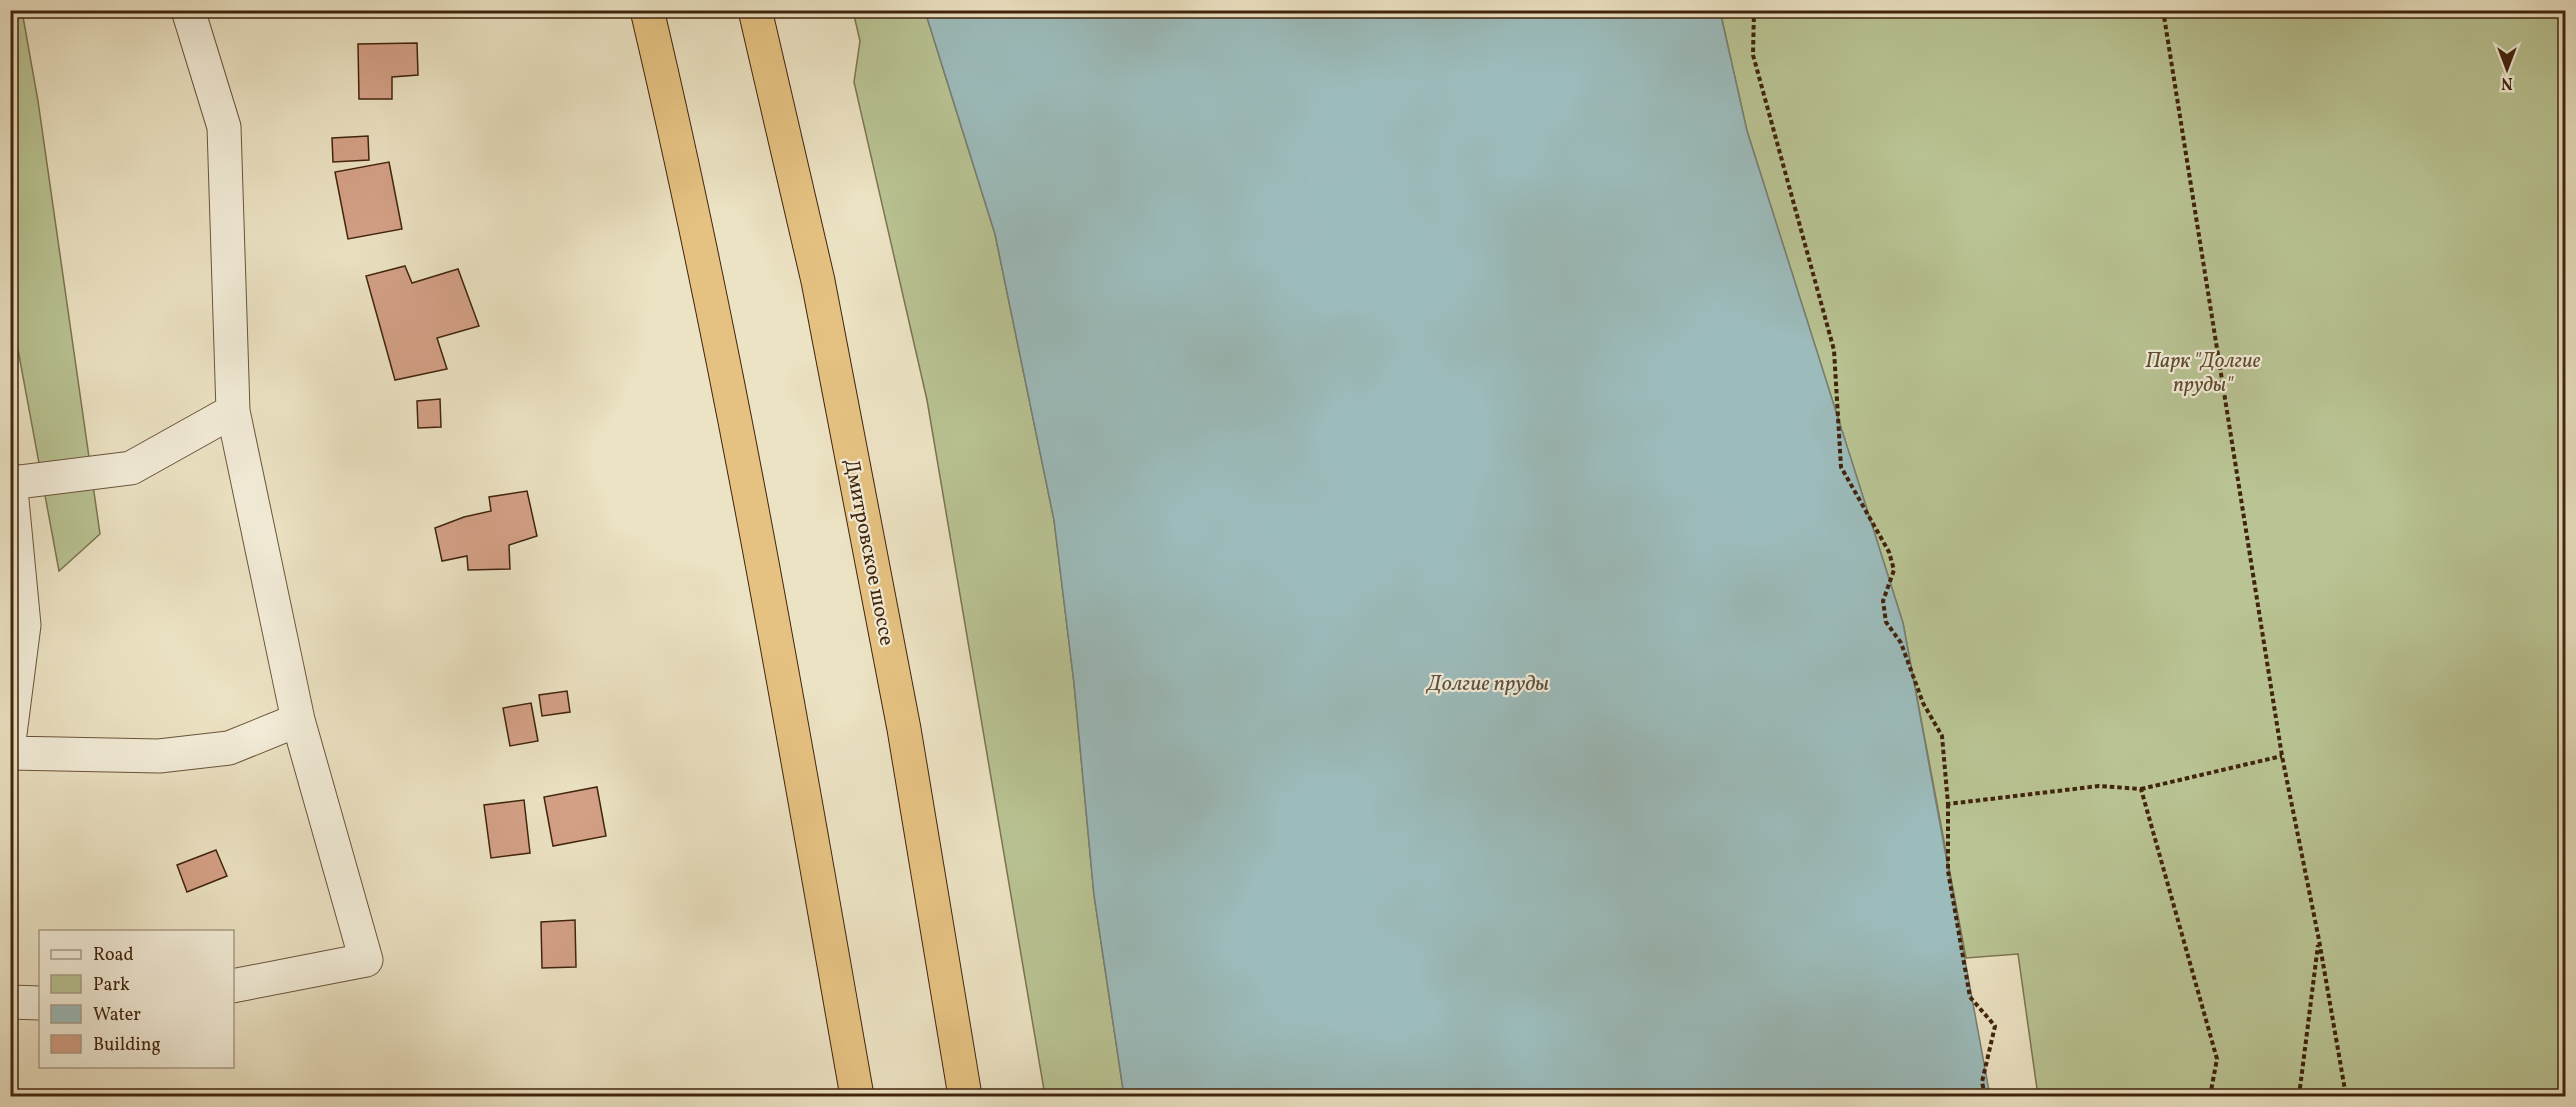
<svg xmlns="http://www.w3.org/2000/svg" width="2576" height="1107" font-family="Vollkorn,serif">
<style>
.green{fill:#b9c393;stroke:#7c7450;stroke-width:1.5}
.water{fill:#9cbcbc;stroke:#777f76;stroke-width:1.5}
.building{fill:#d4a187;stroke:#40240d;stroke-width:1.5}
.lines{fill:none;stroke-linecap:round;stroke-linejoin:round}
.minor-casing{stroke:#6b543b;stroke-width:35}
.highway-casing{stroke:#40240d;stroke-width:35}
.path{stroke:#40240d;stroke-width:4;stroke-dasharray:4.5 3;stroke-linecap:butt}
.minor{stroke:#f3edd9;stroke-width:33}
.highway{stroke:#e6c282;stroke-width:33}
.labels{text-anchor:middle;stroke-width:4.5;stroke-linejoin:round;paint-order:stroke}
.park-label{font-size:21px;font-style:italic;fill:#5e4c2e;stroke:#f3edd9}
.street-label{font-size:21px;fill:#40240d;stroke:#f3edd9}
.water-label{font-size:22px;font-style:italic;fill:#5c5242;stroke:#f3edd9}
</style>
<rect width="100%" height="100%" fill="#ece3c4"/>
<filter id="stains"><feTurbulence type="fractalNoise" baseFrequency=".00333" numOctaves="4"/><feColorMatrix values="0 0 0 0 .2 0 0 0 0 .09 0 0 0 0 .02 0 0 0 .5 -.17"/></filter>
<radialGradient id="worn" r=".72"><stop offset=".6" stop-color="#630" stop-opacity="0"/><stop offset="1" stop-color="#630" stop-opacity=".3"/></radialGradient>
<path class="green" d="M10,11H22L38,101L100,534L59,571L11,312Z
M853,11H925L995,234L1054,520L1074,683L1094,895L1124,1096H1045L927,400L854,82L860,41Z
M1720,11H2565V1096H2038L2018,954L1966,958L1903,623L1747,131Z"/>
<path class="water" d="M925,11H1720L1747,131L1903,623L1990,1096H1124L1094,895L1074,683L1054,520L995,234Z"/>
<path class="building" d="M366,10H404V16L366,17Z
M417,43L418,75L392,77V99H359L358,44Z
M368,136L369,160L333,162L332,138Z
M389,162L402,229L348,239L335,172Z
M405,266L412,283L458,269L479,326L437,338L447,369L395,380L366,276Z
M440,399L441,427L418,428L417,401Z
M527,491L537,536L509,545L510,569L468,570L467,556L442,561L435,528L464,517L491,511L489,497Z
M567,691L570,712L542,716L539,695Z
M531,703L538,741L510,746L503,708Z
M597,787L606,836L553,846L544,797Z
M524,800L530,853L491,858L484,805Z
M216,850L227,876L187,892L177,865Z
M575,920L576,967L542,968L541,922Z"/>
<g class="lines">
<defs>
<path id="minor" d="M188,10L224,127L233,411L298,720L366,960L232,986
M10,479L24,625L10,734
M11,483L131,468L233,411
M10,753L159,756L229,748L298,720
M10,1002L40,1003"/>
<path id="highway" d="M647,10C732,369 793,733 857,1096
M755,10L818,281L904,729L965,1096"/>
</defs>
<use href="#minor" class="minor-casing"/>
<use href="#highway" class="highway-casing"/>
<path class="path" d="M1754,10L1753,55L1834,350L1841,467L1889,552L1894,570L1883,601L1886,622L1901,643L1923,703L1942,736L1948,804L2099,786L2141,789L2217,1059L2210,1096
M2163,10L2282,756L2319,940L2346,1096
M2141,789L2282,756
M1948,804V871L1970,997L1995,1026L1982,1082L1985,1096
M2299,1096L2318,945"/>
<use href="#minor" class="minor"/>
<use href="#highway" class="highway"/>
</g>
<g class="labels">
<g class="park-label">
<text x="2203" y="367">Парк "Долгие<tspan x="2203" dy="24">пруды"</tspan></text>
</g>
<g class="street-label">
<text transform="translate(870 552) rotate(79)" y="7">Дмитровское шоссе</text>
</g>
<g class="water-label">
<text x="1488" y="690">Долгие пруды</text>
</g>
</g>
<rect width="2576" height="1107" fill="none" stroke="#ece3c4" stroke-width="36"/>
<rect x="12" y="12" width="2552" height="1083" fill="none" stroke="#40240d" stroke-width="3"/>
<rect x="18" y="18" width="2540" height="1071" fill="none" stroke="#40240d" stroke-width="1.5"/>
<rect x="39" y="930" width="195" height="138" fill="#f3edd9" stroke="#ab9d87" stroke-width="1.5"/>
<rect x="51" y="950" width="30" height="9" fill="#f3edd9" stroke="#ab9d87" stroke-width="1.5"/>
<text x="93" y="960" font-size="18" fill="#40240d">Road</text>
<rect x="51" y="975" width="30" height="18" fill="#b9c393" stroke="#ab9d87" stroke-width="1.5"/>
<text x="93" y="990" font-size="18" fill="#40240d">Park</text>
<rect x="51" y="1005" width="30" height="18" fill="#9cbcbc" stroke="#ab9d87" stroke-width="1.5"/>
<text x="93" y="1020" font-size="18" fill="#40240d">Water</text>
<rect x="51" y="1035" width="30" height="18" fill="#d4a187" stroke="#ab9d87" stroke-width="1.5"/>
<text x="93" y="1050" font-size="18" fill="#40240d">Building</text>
<g transform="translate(2507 69) rotate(180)" stroke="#f3edd9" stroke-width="4.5" paint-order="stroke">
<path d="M0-4.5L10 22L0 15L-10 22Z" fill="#40240d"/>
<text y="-9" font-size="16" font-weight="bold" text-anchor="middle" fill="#40240d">N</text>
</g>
<rect width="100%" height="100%" filter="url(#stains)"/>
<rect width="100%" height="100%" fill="url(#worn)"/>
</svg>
